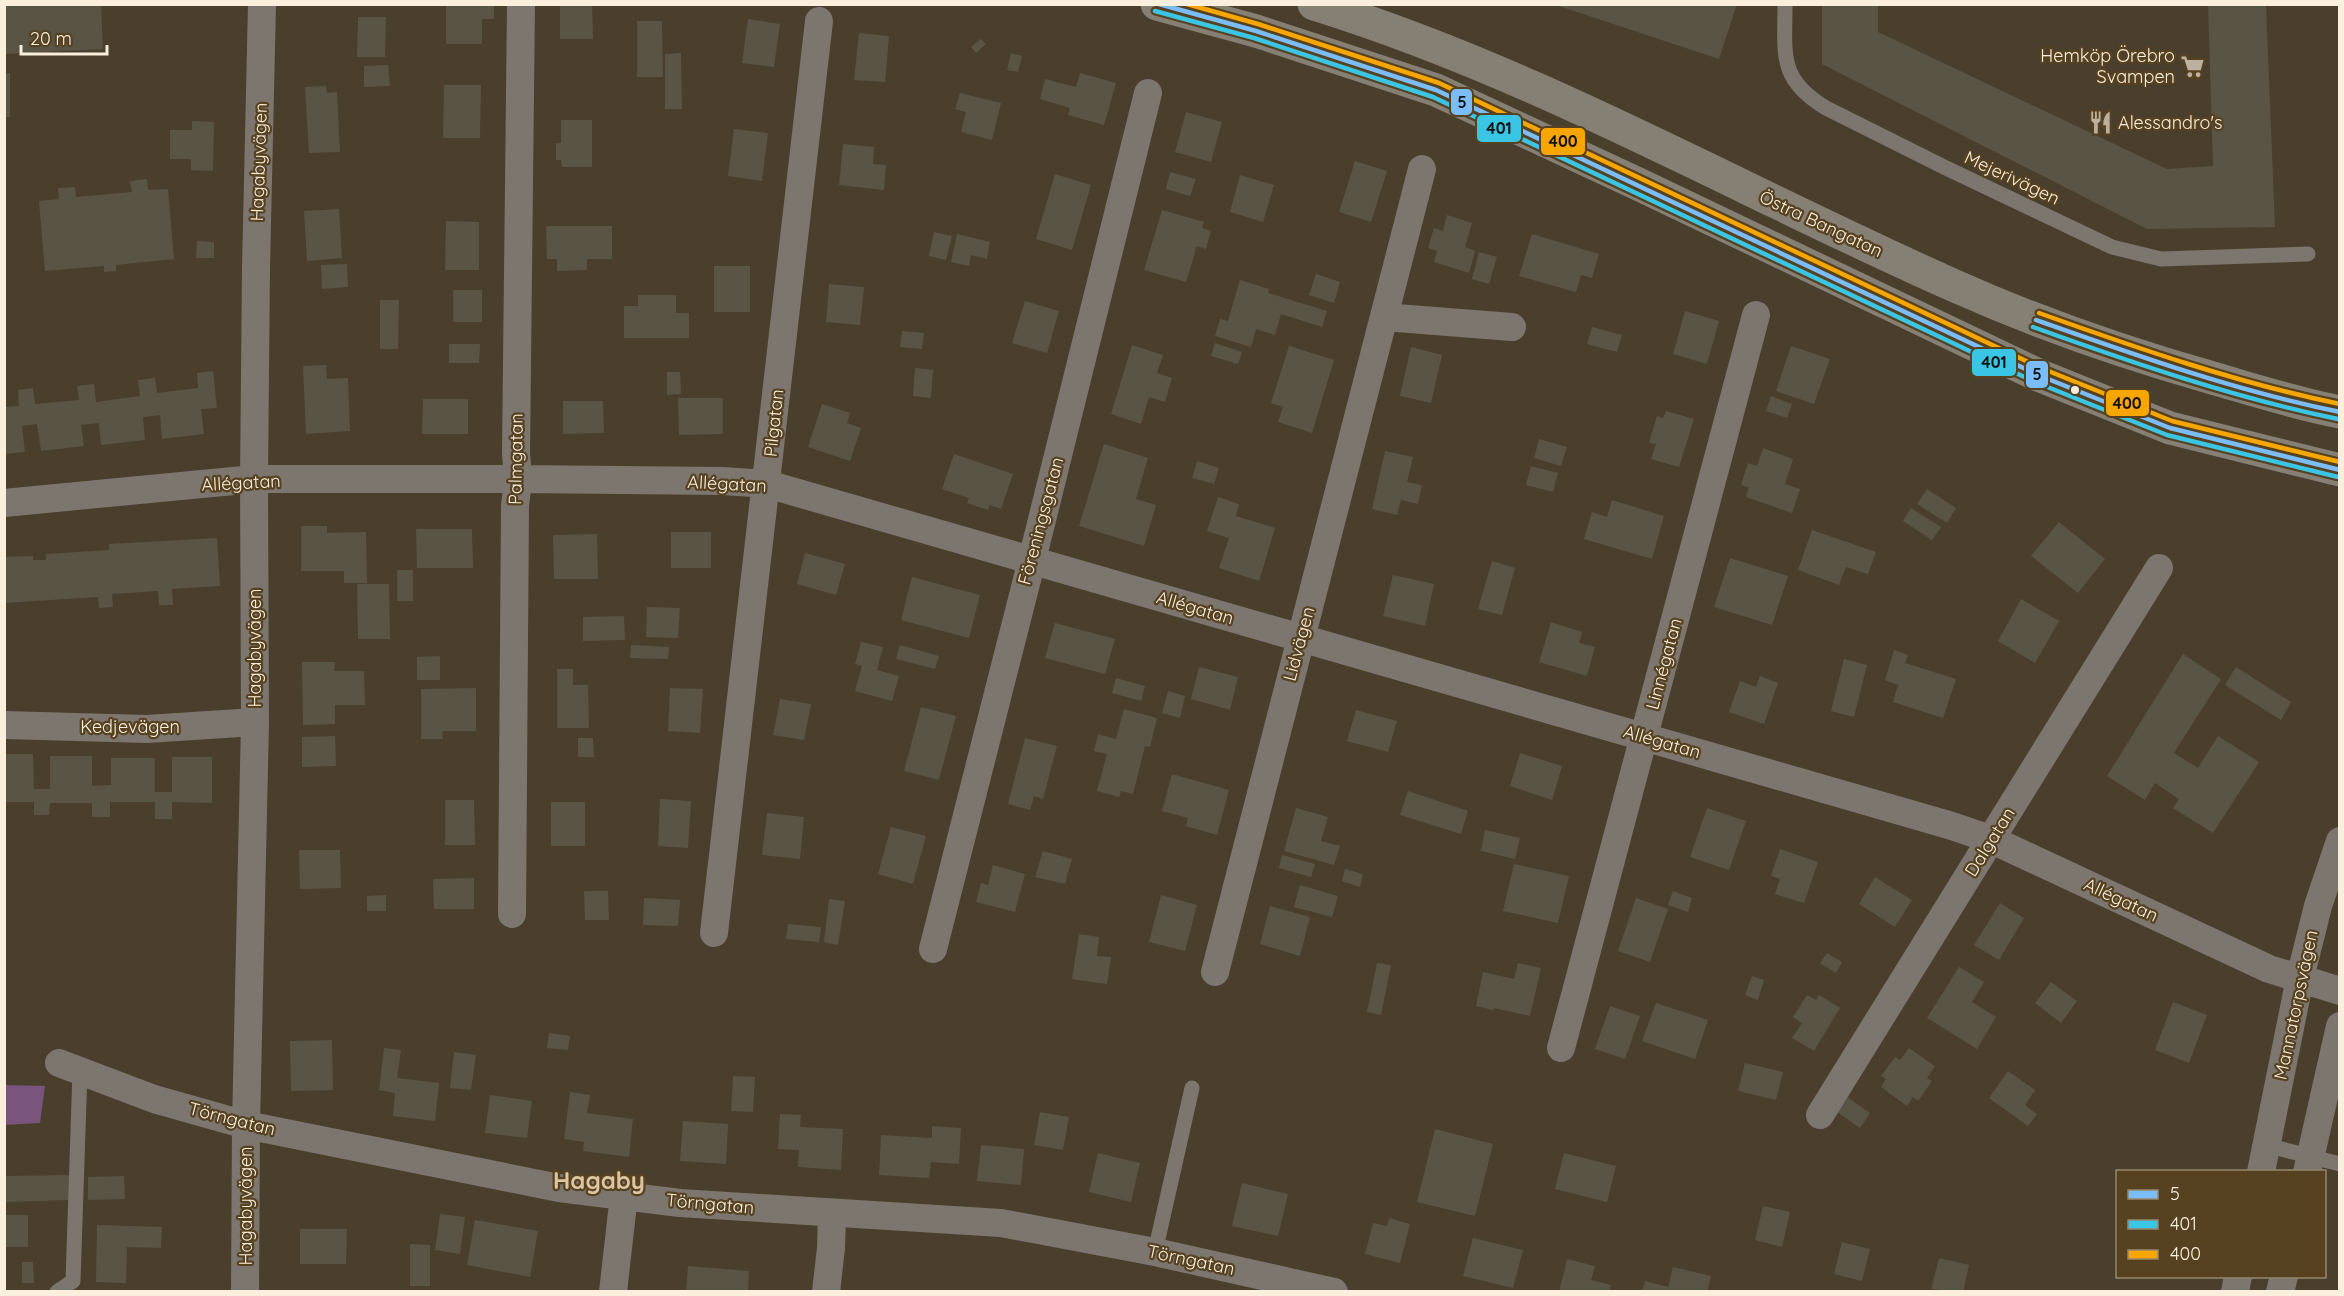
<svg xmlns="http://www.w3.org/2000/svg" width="2344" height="1296" font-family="Quicksand,sans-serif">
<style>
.green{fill:#79557d}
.building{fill:#5a5445}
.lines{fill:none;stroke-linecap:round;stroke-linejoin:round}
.lane{stroke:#7c766e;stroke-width:15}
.street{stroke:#7c766e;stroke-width:28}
.primary{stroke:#867f73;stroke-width:33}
.bus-1-casing{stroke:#564221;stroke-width:9}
.bus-2-casing{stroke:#564221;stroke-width:9}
.bus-3-casing{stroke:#564221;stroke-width:9}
.bus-1{stroke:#7bbdf9;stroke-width:4.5}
.bus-2{stroke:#3ac5e4;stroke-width:4.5}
.bus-3{stroke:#f7a600;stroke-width:4.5}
.bus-dot{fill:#faefdc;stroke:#564221;stroke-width:2}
.labels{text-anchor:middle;stroke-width:4.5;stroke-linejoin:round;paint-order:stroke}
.poi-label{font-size:18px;fill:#faefdc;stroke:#564221;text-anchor:end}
.street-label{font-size:18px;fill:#faefdc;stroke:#564221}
.district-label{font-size:24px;font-weight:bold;fill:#dcc5a1;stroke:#564221}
.line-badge{stroke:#564221;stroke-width:2}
.pale-badge-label{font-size:16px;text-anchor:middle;font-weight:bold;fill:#111}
</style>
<rect width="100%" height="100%" fill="#4a3f2d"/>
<path class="green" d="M5,1085L45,1086L40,1123L5,1125Z"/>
<path class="building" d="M4,4H101L103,49L4,54Z
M446,4H494V19H482V44H446Z
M560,4H592L593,39H560Z
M1553,4H1737L1719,59Z
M1822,4H1878V32L2167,169L2213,166L2208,4H2266L2275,227L2147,229L1822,64Z
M358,17H386L385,57H357Z
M748,19L780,24L774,67L742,63Z
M637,21H662L663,77H637Z
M859,33L889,36L885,82L854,80Z
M981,39L986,44L976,53L971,47Z
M681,53L682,109H665V54Z
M1011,53L1022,56L1018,72L1007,70Z
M388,65L390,86L364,87V66Z
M10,73V117H4V74Z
M1080,73L1116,83L1104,125L1068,115L1070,108L1040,99L1045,79L1076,87Z
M444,85H481L480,138H443Z
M326,86L327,93L337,92L340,152L309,153L305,87Z
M960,93L1001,103L992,140L961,132L966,112L955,109Z
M1186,112L1222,122L1211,162L1175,152Z
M561,120H592V167H562L561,160H556V143H561Z
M192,121L214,122L213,171L191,170V159H170V130H192Z
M734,129L768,133L762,181L728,176Z
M843,144L874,147L873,164L886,165L884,190L839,185Z
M1355,161L1387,171L1371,222L1339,212Z
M1170,172L1196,179L1190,196L1166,189Z
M1055,174L1091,185L1072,250L1036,239Z
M1240,175L1274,185L1263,222L1230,212Z
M147,179L148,190L168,189L174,259L116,265V271L104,272V266L45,271L39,201L59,199L58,188L75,187L76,197L132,192L130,181Z
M339,209L342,258L307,261L304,211Z
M1162,210L1204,222L1202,228L1211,231L1206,249L1197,246L1186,282L1144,270Z
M1447,215L1472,223L1465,247L1475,251L1469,273L1434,262L1437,251L1428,248L1434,228L1443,231Z
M446,221L479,222V270H445Z
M546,226H612V259H587V270L557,271V259H547Z
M934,232L952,236L946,260L929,256Z
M957,234L990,242L987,259L971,255L969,266L951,262Z
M1532,234L1599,254L1592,278L1581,275L1576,292L1519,276Z
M197,241L214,242V258H196Z
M1479,252L1497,257L1489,284L1472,279Z
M347,264L348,287L322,289L321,265Z
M714,266H750V312H714Z
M1316,274L1340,282L1334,303L1309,295Z
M1240,280L1269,289L1268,293L1327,311L1322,327L1281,314L1275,335L1256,329L1251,347L1215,336L1220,319L1228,321Z
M829,284L864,287L860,325L826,322Z
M453,290H482V322H453Z
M638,295H676V313H689V338H624V306H638Z
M380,300H399L398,349H380Z
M1025,301L1059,311L1047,353L1012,343Z
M1685,311L1719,321L1707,364L1673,354Z
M1592,327L1622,335L1617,352L1587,344Z
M902,331L924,333L922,349L900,347Z
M1215,343L1242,352L1238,364L1211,356Z
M449,344H480L479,363H449Z
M1132,345L1163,355L1157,373L1172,378L1165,402L1149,397L1141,424L1111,414Z
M1289,346L1334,360L1312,433L1278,422L1283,407L1271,403Z
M1791,346L1830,359L1814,404L1776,391Z
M1411,347L1442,355L1431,403L1400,396Z
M326,365L327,379L348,378L350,431L306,434L303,366Z
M915,368L933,370L931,398L913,396Z
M213,371L217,408L201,409L204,434L162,439L160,415L143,417L145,440L101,445L99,423L81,425L84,446L41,451L37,424L22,426L25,452L4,454V407L19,406L18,390L33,388L35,404L79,400L77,386L94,384L96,402L140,396L138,380L155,378L157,393L198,388L197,373Z
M667,372H680L681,394L667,395Z
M1771,396L1792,404L1787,418L1766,411Z
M678,398H723V434L679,435Z
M423,399H468V434H422Z
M563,401H603L604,433L563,434Z
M822,404L850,413L847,423L861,428L850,461L808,447Z
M1666,411L1694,419L1679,467L1651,459L1656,444L1649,443L1657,416L1663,418Z
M1539,439L1567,447L1561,466L1534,458Z
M1104,444L1148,458L1136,499L1156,505L1144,546L1079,526Z
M1763,448L1793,459L1785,484L1800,489L1792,513L1746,497L1749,487L1741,485L1748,463L1757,466Z
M1385,451L1413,457L1407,482L1422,485L1418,504L1401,500L1397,515L1372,509Z
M954,454L1013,474L1001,509L990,505L988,510L967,503L969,498L942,489Z
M1197,461L1219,468L1214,484L1192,478Z
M1531,466L1558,473L1553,492L1526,485Z
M1927,489L1956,508L1947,523L1917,504Z
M1218,497L1239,504L1236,516L1275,528L1259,581L1219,568L1229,538L1207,531Z
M1612,500L1664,516L1652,559L1584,539L1592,512L1607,517Z
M1911,508L1941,527L1932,540L1903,521Z
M2059,522L2105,559L2078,593L2031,556Z
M301,526H327V533L366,532L367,583H344V571H301Z
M416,529H472L473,568H417Z
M1812,530L1876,552L1868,574L1846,567L1839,585L1798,570Z
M671,532H711V568H671Z
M597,534L598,579H554L553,535Z
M217,538L220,586L172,589L173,605H159L158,591L112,594L113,607L99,608L98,597L4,603V557L33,556V560H46V554L109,550V544Z
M805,553L845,564L836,595L797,584Z
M1730,558L1788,576L1772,625L1714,607Z
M1492,561L1515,568L1502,615L1478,609Z
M397,570H413V601H397Z
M1393,575L1434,584L1425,626L1383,616Z
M912,577L980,595L969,638L901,620Z
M357,584H389L390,639H358Z
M2021,599L2059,621L2035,663L1998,641Z
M647,607L680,608L678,638L646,637Z
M624,616L625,640L583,641V617Z
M1551,622L1582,632L1579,643L1595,647L1587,676L1539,662Z
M1055,623L1115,639L1105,674L1045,658Z
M861,642L883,647L877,670L899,676L892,701L855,691L862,666L855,664Z
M631,645L669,647L668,659L630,658Z
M900,645L939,656L935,669L896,659Z
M1894,650L1908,655L1905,663L1956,679L1943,718L1893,702L1898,685L1885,680Z
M2183,654L2221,679L2174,753L2198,768L2218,736L2259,762L2213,833L2173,808L2179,799L2155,783L2145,800L2107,776Z
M440,656V680H417V657Z
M1844,659L1867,665L1854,717L1831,711Z
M302,662H335L334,671H364L365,705H335V724L303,725Z
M1199,667L1238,677L1230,710L1191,699Z
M2236,667L2291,702L2281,720L2225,685Z
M557,669H573V685H588L589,728H557Z
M1760,676L1778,683L1764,724L1729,712L1740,681L1756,687Z
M1116,678L1145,686L1141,701L1112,693Z
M476,688V731H442L443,739H421V689Z
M670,688L703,689L700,733L668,731Z
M1168,691L1185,696L1180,718L1162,713Z
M780,699L811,704L804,740L773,735Z
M921,707L956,716L939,780L904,771Z
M1124,709L1157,718L1150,747L1145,746L1133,794L1121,791L1119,797L1097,791L1107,754L1094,751L1098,734L1116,739Z
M1356,710L1397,721L1388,752L1347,741Z
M335,736L336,766L302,767V737Z
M578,738H593L594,757H578Z
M1025,738L1057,746L1043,799L1034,796L1030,810L1008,804Z
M1520,753L1562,766L1552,800L1510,786Z
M4,754H33L34,789H50V756H92V786L111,785V758H155V792H172V757H212V803L172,802V819H155V802H110V817H92V803H50L49,815H34V802H4Z
M1172,774L1229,790L1217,835L1186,826L1188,818L1162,811Z
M1408,791L1468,811L1461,834L1400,815Z
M660,799L691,801L688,848L658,846Z
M445,800H474L475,845H445Z
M551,802H585V846H551Z
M1296,808L1328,817L1321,841L1340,846L1334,865L1284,851Z
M1707,808L1746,821L1729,870L1690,857Z
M767,813L804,817L800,859L762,855Z
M891,827L926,836L913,884L878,874Z
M1485,830L1520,838L1515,859L1481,851Z
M1780,849L1818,862L1804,903L1775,894L1780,879L1771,876Z
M299,850H340L341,888L300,889Z
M1043,851L1072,859L1065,884L1035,877Z
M1282,855L1315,864L1311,877L1279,868Z
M1514,864L1569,876L1558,923L1503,911Z
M993,865L1025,874L1015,912L976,902L981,883L988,885Z
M1345,869L1363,874L1360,887L1342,881Z
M1875,877L1912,900L1895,927L1859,904Z
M474,878V909H434L433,879Z
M1300,885L1338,896L1332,917L1294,907Z
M584,891H608L609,920H585Z
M1673,891L1692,898L1688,912L1668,905Z
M386,895V911H367V896Z
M1161,895L1197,905L1185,951L1149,942Z
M644,898L680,900L678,926L643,925Z
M1636,898L1668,909L1650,962L1618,951Z
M829,899L845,901L838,945L824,942Z
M2000,903L2024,918L1999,960L1974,945Z
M1270,906L1310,917L1300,956L1260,944Z
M788,924L821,927L819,942L786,939Z
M1079,934L1099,937L1097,956L1111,957L1107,984L1072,979Z
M1827,953L1842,962L1836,973L1820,963Z
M1377,963L1391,965L1381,1015L1367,1012Z
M1518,963L1541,968L1530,1016L1494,1008L1493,1010L1476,1006L1483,972L1514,979Z
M1959,967L1984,982L1972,1002L1996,1017L1977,1049L1927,1018Z
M1752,976L1764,980L1758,1000L1745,995Z
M2051,982L2077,1001L2061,1023L2035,1003Z
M1807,995L1816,1000L1819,995L1840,1008L1814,1051L1792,1038L1802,1023L1793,1017Z
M2173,1002L2207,1015L2189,1063L2155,1050Z
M1656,1003L1708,1020L1695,1059L1642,1041Z
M1610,1006L1640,1016L1625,1059L1595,1049Z
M549,1033L570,1036L568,1050L547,1048Z
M332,1040L333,1090L291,1091L290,1041Z
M384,1048L401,1050L397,1078L439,1083L435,1121L393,1116L395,1093L379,1090Z
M1909,1048L1935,1066L1927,1078L1932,1081L1918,1101L1913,1097L1907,1106L1881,1087L1886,1079L1881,1076L1895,1057L1900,1060Z
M454,1052L476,1055L471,1090L450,1088Z
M1745,1063L1783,1072L1776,1100L1738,1091Z
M2008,1071L2035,1090L2025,1105L2037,1114L2028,1126L1989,1098Z
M733,1076L755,1077L753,1112L731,1111Z
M570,1092L590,1095L587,1113L633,1119L629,1157L583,1151L584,1142L564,1139Z
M490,1095L532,1101L527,1138L485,1133Z
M1847,1097L1870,1113L1860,1128L1837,1112Z
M1040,1112L1069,1117L1063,1150L1034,1145Z
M780,1114L801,1115L800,1127L843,1129L841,1170L798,1167L799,1150L778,1149Z
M683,1121L728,1124L726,1164L680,1161Z
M932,1126L961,1128L959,1164L931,1162L929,1178L879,1175L881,1135L932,1138Z
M1435,1129L1493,1144L1475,1216L1417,1202Z
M981,1145L1024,1149L1021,1185L977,1181Z
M1098,1153L1140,1163L1131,1202L1089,1192Z
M1564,1153L1616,1166L1607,1202L1555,1189Z
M71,1175V1200L4,1202V1176Z
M124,1176L125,1199L88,1200V1177Z
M1242,1183L1288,1194L1278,1236L1232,1226Z
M1763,1206L1790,1212L1782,1247L1755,1240Z
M440,1214L465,1217L460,1254L435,1250Z
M4,1215H28V1247H4Z
M1389,1218L1410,1224L1400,1263L1365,1254L1373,1223L1387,1226Z
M475,1220L538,1231L530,1277L467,1265Z
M97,1225L162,1227L161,1248L127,1247L126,1283L96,1282Z
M300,1229H347L346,1264H300Z
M1473,1238L1523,1250L1513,1288L1463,1276Z
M1842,1242L1870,1249L1862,1281L1834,1274Z
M410,1244L430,1245V1286H410Z
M1939,1258L1969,1265L1963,1292L1931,1289Z
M1567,1259L1595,1266L1591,1280L1611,1285L1609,1292H1559Z
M22,1262H33L34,1283H22Z
M688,1266L749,1271L748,1292H686Z
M1673,1267L1711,1276L1707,1292H1642L1645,1281L1668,1287Z"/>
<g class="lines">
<path class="lane" d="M1785,4C1785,55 1778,79 1826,108L1944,167L2112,247L2161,259L2308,254
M2266,1145L2340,1164
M1155,1252L1192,1088
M57,1292L73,1281L80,1071"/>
<path class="street" d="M1384,317L1512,327
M4,503L254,479H518L723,481L767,484L1952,826L1990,839L2269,969L2340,991
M4,725L147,729L255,722
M512,914L515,506L518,479L516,453L521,4
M714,933L819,21
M933,949L1032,560L1148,93
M1215,972L1422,169
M1561,1048L1756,315
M59,1063L154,1099L246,1125L559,1188L680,1203L1001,1223L1155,1252L1334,1292
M1820,1115L2159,568
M2261,1172L2300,978L2318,906L2340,841
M2307,1172L2340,1026
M245,1292L246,1125L255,722L254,479L256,268L262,4
M613,1292L624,1195
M826,1292L831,1248L832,1214
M2235,1292L2238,1276
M2280,1292L2284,1276"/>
<path class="primary" d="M1157,4L1256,31L1436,90L1636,183L2038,375L2170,428L2340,470
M1314,4C1537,73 1742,192 1955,286C2040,324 2127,354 2216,379C2257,391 2298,404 2340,412"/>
<defs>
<path id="bus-1" d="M1159,4L1256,31L1436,90L2038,375L2170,428L2340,470
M2036,320C2135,355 2236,391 2340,412"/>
<path id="bus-2" d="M1155,11L1254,38L1433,97L2035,382L2167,435L2338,477
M2033,327C2133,363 2235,398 2338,419"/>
<path id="bus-3" d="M1187,4L1258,24L1439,83L2041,368L2172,421L2340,462
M2039,313C2137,348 2237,383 2340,404"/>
</defs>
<use href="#bus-1" class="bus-1-casing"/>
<use href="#bus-2" class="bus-2-casing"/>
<use href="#bus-3" class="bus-3-casing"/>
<use href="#bus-1" class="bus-1"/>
<use href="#bus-2" class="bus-2"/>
<use href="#bus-3" class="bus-3"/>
</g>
<defs>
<symbol id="supermarket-bare" viewBox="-9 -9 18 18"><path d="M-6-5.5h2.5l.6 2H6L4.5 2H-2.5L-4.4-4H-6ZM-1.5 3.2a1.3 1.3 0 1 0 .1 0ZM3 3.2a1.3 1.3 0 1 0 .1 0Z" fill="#bcb19f" stroke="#564221" stroke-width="2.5" paint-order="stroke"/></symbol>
<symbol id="restaurant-bare" viewBox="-9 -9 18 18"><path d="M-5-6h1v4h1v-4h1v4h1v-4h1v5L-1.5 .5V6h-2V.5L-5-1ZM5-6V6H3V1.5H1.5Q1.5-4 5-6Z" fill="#bcb19f" stroke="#564221" stroke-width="2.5" paint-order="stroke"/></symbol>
</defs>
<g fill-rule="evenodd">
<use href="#supermarket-bare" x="2176" y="50" width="33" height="33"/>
<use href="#restaurant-bare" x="2084" y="106" width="33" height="33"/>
</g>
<circle class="bus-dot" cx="2075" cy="390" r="5"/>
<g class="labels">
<g class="poi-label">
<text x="2175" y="62">Hemköp Örebro<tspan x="2175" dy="21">Svampen</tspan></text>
<text x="2118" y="129" text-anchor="start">Alessandro's</text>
</g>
<g class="street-label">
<text transform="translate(259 162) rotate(-88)" y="6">Hagabyvägen</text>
<text transform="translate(2012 178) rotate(25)" y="6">Mejerivägen</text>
<text transform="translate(1821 224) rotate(25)" y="6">Östra Bangatan</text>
<text transform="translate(774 423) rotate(-84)" y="6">Pilgatan</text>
<text transform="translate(516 459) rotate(-89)" y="6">Palmgatan</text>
<text transform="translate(241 483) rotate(-3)" y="6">Allégatan</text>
<text transform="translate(727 484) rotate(3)" y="6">Allégatan</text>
<text transform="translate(1041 521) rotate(-75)" y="6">Föreningsgatan</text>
<text transform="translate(1195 608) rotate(16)" y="6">Allégatan</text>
<text transform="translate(1299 644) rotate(-75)" y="6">Lidvägen</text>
<text transform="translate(255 648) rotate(-90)" y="6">Hagabyvägen</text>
<text transform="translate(1664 664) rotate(-75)" y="6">Linnégatan</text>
<text x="130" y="733">Kedjevägen</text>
<text transform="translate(1662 742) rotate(16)" y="6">Allégatan</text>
<text transform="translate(1990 842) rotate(-58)" y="6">Dalgatan</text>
<text transform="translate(2121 900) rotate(25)" y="6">Allégatan</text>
<text transform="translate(2296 1005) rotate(-78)" y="6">Mannatorpsvägen</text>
<text transform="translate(232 1119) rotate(14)" y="6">Törngatan</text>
<text transform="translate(710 1204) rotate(5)" y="6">Törngatan</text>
<text transform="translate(246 1206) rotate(-90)" y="6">Hagabyvägen</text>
<text transform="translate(1191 1260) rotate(12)" y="6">Törngatan</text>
</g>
<g class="district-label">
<text x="599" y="1189">Hagaby</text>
</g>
</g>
<g class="line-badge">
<rect x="1450" y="88" width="23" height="28" rx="6" fill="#7bbdf9"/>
<rect x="1476" y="114" width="46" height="29" rx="6" fill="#3ac5e4"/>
<rect x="1540" y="127" width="46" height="29" rx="6" fill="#f7a600"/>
<rect x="1971" y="348" width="46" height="29" rx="6" fill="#3ac5e4"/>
<rect x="2025" y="360" width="24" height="29" rx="6" fill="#7bbdf9"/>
<rect x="2105" y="389" width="45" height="28" rx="6" fill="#f7a600"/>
</g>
<g class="pale-badge-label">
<text x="1462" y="108">5</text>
<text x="1499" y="134">401</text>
<text x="1563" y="147">400</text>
<text x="1994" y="368">401</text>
<text x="2037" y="380">5</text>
<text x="2127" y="409">400</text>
</g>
<rect width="2344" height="1296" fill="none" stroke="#faefdc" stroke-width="12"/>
<rect x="2116" y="1170" width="210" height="108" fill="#564221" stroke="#98876c" stroke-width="1.5"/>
<rect x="2128" y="1190" width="30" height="9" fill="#7bbdf9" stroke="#98876c" stroke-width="1.5"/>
<text x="2170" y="1200" font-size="18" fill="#faefdc">5</text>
<rect x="2128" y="1220" width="30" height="9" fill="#3ac5e4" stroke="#98876c" stroke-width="1.5"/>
<text x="2170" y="1230" font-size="18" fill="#faefdc">401</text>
<rect x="2128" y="1250" width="30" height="9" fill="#f7a600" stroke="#98876c" stroke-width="1.5"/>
<text x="2170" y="1260" font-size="18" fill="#faefdc">400</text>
<path d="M21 45v9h86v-9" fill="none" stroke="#faefdc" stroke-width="3"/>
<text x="30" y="45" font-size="18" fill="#faefdc" stroke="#564221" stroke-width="4.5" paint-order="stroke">20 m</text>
</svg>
